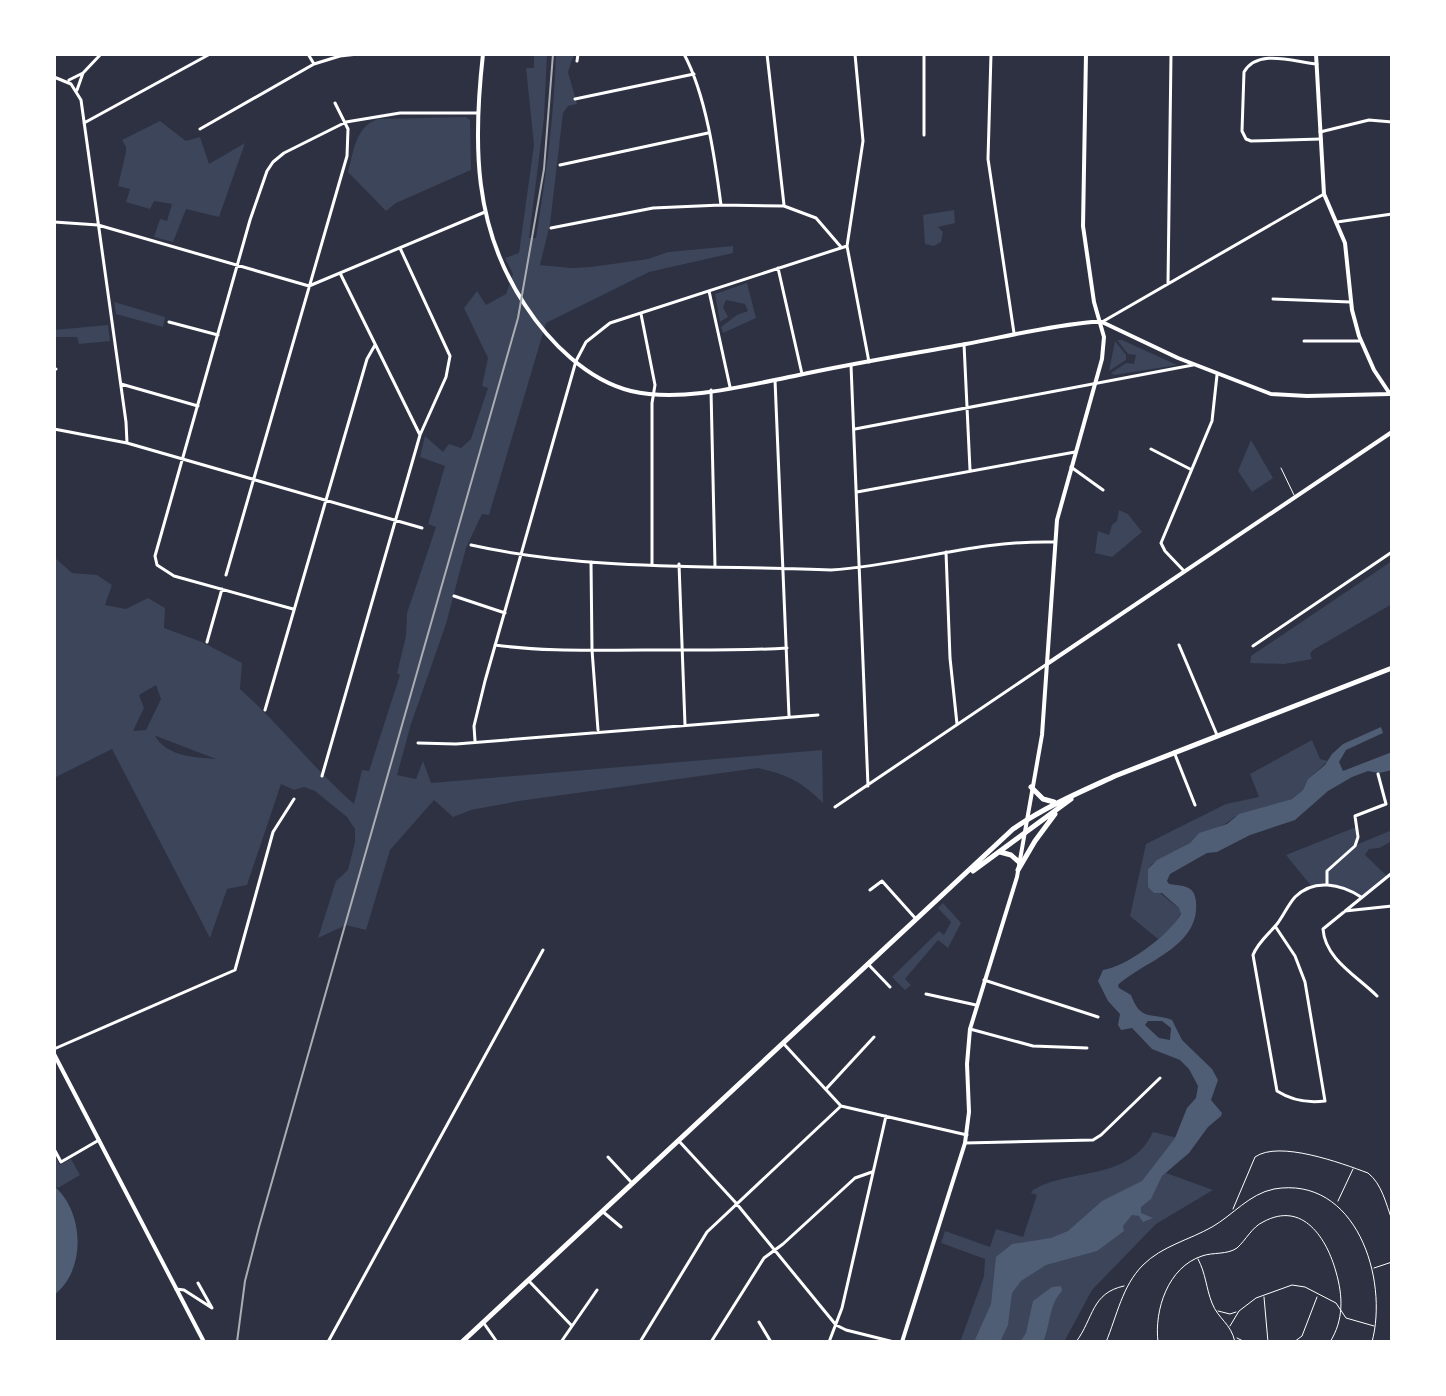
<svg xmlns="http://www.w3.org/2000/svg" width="1446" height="1396" font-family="'Libre Baskerville',serif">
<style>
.green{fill:#3c4559;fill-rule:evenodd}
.water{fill:#4f5d75;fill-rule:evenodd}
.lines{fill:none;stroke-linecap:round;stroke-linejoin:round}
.service{stroke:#fff;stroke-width:1}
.minor{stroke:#fff;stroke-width:3}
.tertiary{stroke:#fff;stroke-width:4}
.secondary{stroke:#fff;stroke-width:4}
.primary{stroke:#fff;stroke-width:5}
.rail{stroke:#abadb3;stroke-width:2}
</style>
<rect width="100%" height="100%" fill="#2d3142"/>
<path class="green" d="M534,54H547L544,118L529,238H536C546,177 554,116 556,54H574L568,72L577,104L568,106L563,113L550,224L540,265L571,268L591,267L648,259L668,252L733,246V253L649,272L546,323L489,515L482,514L466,548L446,624L411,724L397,775L416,779L423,761L431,783L822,750L823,803C801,781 788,775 758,768L519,801L471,810L453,817L434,800L390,850L366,930L346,925L318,938L336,881L348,870L355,842V829L347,817L315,791L304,787L294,790L281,784L247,885L227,889L210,938L112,749L54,778V557L72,573L97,575L112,585L105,605L126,609L148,598L165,608L164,628L202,642L242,663L240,689C280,725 314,769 354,804L362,770L369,771L400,675L397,673L406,636L407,613L436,527L428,524L445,466L420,457L425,436L443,452L449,444L461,448L471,439L488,388L482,386L488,358L464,308L477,291L486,305L506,294L513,274L505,258L519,253L534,145L526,68H534ZM156,685L161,699L146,730L133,731L144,708L139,695ZM155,736H156L216,759C194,757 168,757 155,736Z
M466,117L470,120L471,170L396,203L386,211L348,172C354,151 355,127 378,119Z
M160,121L186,141L200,137L209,164L245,143L219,217L186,209L173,242L154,237L160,219L167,221L172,204L154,201L150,209L126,202L130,189L118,186L126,152V147L122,140Z
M954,210L955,223L938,227L943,232L941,242L934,246L925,244L923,215Z
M747,283L756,318L723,333L721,327L737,315L748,311L745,304L726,300L723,307L728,317L720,322L715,294Z
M114,302L165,317L163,327L116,314Z
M108,325L110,341L79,344L77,337H54V330Z
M1117,340H1122L1177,365L1114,375L1111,373L1126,363L1134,364L1136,355L1128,354Z
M1115,341L1126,355V360L1109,371Z
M1251,440L1273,478L1252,492L1238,471Z
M1119,510L1128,514L1142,532L1112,557L1095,553L1098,531L1109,535L1112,525L1117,521Z
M1392,561V604L1313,650L1310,654L1312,659L1284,664L1250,663L1251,656Z
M1312,740L1320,759L1328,761L1308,779L1303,790L1292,799L1234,817C1222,830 1202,828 1190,843L1152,864L1148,869L1160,893L1182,911L1170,931L1158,939L1130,916L1146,844L1226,804L1259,797L1250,774Z
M1356,827V845L1392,830V841L1379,848L1369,849L1365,855L1387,876L1361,897L1338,886L1312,887L1286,855Z
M943,903L961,923L948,948L938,940L905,979L911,985L905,990L892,977L939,931L944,935L951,922L938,908Z
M1153,1132L1190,1141L1182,1156L1166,1173L1213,1190L1156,1224L1092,1290L1064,1342H960L984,1276L985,1259L941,1243L945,1231L990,1247L996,1229L1023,1237L1037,1195L1031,1193L1033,1190C1072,1167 1129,1182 1153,1132Z
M54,1154L60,1165L71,1159L80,1175L58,1188L54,1186Z"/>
<path class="water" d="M1381,727L1383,733L1346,750L1339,762L1343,771L1392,752V770L1379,773L1368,771L1352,777L1328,791L1295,820L1250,835L1217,852L1207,853L1170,874L1167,881L1169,884C1183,886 1195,885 1196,902C1200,947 1144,961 1118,985L1119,988L1131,995C1141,1022 1151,1012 1172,1020L1182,1040L1212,1069L1218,1080L1211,1100L1222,1113L1221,1116L1208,1127L1189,1153L1162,1176L1151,1199L1141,1207V1213L1153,1218L1143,1222L1139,1216L1132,1215L1123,1226L1124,1231L1097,1251L1046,1265L1021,1281L1012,1293L1008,1325L1000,1342H974L991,1304L996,1257L1012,1244L1051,1238L1068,1231L1102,1201L1142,1181L1175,1138L1187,1108L1196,1098L1198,1086L1189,1069L1180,1060L1152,1049L1132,1028L1121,1030L1118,1025L1120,1014L1108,1001L1098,981L1103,970C1126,967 1169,935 1181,914L1179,908L1162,893H1154L1148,887V869L1157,860L1190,843L1199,833L1227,824L1239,814L1292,799L1303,790L1308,779L1325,765L1332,754L1343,744ZM1162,1021L1171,1028L1170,1040L1159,1038L1145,1025L1148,1021Z
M54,1186C84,1211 87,1270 54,1295Z
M1061,1286L1062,1291C1048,1306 1051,1324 1043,1342H1020L1026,1333L1033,1301L1052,1287Z"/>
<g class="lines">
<path class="service" d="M1281,468L1294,495
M1338,1201L1353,1169
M1233,1209L1255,1157C1279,1140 1341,1163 1368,1173C1382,1184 1386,1204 1392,1220
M1198,1259C1206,1274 1206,1288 1212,1303C1218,1319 1231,1323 1235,1342
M1374,1268L1392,1262
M1264,1297L1268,1342
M1218,1311L1230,1314L1236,1312
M1230,1326L1239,1311L1256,1298L1292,1285L1305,1287L1336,1303L1346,1318L1374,1326
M1237,1338L1245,1342
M1076,1342C1094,1318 1091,1293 1124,1286
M1106,1342C1117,1316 1122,1286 1143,1265C1162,1246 1189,1240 1212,1227C1233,1215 1249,1194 1274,1189C1356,1175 1389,1279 1372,1342
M1158,1342C1154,1310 1168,1267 1202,1256C1213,1252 1227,1255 1237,1248C1246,1240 1252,1227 1263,1222C1303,1200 1327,1239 1336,1272C1343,1296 1344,1320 1330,1342
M1294,1342L1302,1336L1317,1297"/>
<path class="minor" d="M308,54L314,64
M684,54C706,95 715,159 721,205
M767,54L784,205
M855,54L863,141L847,246L869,362
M924,54V135
M991,54L988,159L1014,333
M577,61L578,54
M1317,64C1294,62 1258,48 1244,72L1242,131L1246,139L1251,141L1321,139
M54,77L71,84L81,100L126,422L127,443
M69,80L83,73
M77,90L83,73L101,54
M575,99L694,74
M84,123L210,54
M200,129L314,64L340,56L358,54
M1320,132L1369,120L1392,122
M560,165L708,133
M54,222L98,225L309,286L485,212
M1337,222L1392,214
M551,228L653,208L721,205L784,206L816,218L841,247
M400,248L450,356L446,377L420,435
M778,268L802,374
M1168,284L1171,54
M709,291L730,387
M1273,299L1350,302
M641,314L655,385L652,403V564
M169,322L218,335
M1102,322L1324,194
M1304,341H1361
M964,344L970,470
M851,365L868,786
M54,369H56
M775,380L789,716
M121,384L198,406
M711,390L715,566
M54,429L127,443L422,528
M855,429L1193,365
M1151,449L1190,469
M1071,467L1103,490
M857,492L1075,452
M471,545C588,571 711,565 831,570C907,565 975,540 1054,542
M946,552L950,658L957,724
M591,562L592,650L598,730
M679,564L685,725
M1184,571L1165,551L1161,543L1212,421L1217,375
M226,575L347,156L348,129L335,103
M454,596L505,613
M293,609L174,576L157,565L155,556L250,220L267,171L273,162L284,153L346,122L400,113H477
M207,642L222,589
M495,645C545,652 594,650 644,650C692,650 739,651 787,648
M1179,645L1217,735
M1253,646L1392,552
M265,710L367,359L375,345
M475,741L474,726L485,681L576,361L586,342L610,323L847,246
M418,743L456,744L818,715
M1174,752L1195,805
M322,776L420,435L340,273
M835,807L1047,664
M1327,885V871L1355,846L1358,837L1355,816L1386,804L1378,774
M870,890L882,881L916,919
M1345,911L1392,906
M1275,926L1295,956L1305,982L1325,1101C1309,1103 1291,1100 1277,1091L1253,955C1258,942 1268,935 1277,924C1283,916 1288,905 1295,897C1314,878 1341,884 1361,897
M868,964L890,987
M984,980L1098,1017
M926,994L976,1005
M1377,996C1357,976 1325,959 1323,929L1392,873
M970,1029L1033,1046L1087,1048
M783,1043L841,1106L967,1135
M54,1049L235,970L273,832L294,799
M826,1089L874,1037
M678,1140L736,1203L836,1325L846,1330L894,1342
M965,1143L1093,1140L1101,1135L1160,1078
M54,1149L61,1162L99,1140
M608,1157L632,1183
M602,1211L621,1227
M528,1280L572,1326
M176,1289L184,1290L212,1308L198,1283
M483,1322L497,1342
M759,1322L771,1342
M328,1342L543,950
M561,1342L597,1290
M640,1342L707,1232L841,1106
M711,1342L764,1258L783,1244L855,1178L872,1172
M829,1342L842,1308L886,1116"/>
<path class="tertiary" d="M483,54C473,143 473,227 525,305C549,342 587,380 631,391C682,403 748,385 799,375C855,363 911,354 966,344C1008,336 1049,326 1092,322H1102L1178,358L1271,394L1307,396L1390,394
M1316,54L1324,194L1345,243L1352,310L1359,336L1374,370L1390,394
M1047,664L1392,432
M902,1342L965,1143L969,1112L967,1064L970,1029L1017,877L1042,735L1057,520L1102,359L1104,337L1094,302L1083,226L1086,54"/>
<path class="secondary" d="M54,1054L204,1342"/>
<path class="primary" d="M1031,787L1043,799L1054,802
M1000,852L1011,855L1020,863
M1018,870L1035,841L1055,814
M973,871L1071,799
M462,1342L1013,829C1045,807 1080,792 1115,776L1392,668"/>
<path class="rail" d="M237,1342L245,1281L259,1227L518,318L544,169L553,54"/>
</g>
<rect width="1446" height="1396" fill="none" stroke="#ffffff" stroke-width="112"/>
</svg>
